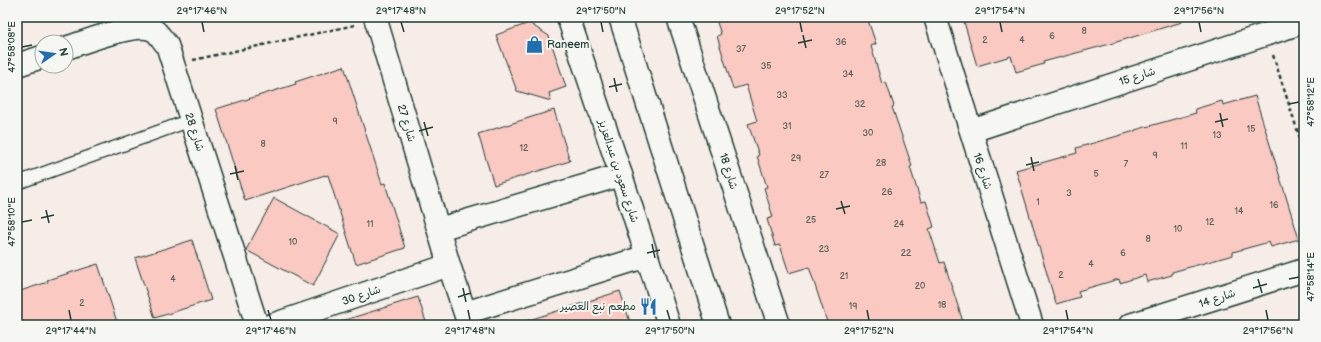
<svg xmlns="http://www.w3.org/2000/svg" width="1321" height="342" font-family="'Balsamiq Sans','Playpen Sans Arabic',sans-serif">
<style>
.building{fill:#f9c9c2;stroke:#1f3d34}
.lines{fill:none;stroke-linecap:round;stroke-linejoin:round}
.service-casing{stroke:#1f3d34;stroke-width:15}
.minor-casing{stroke:#1f3d34;stroke-width:25}
.secondary-casing{stroke:#1f3d34;stroke-width:25}
.path{stroke:#1f3d34;stroke-width:2.5;stroke-dasharray:4 3;stroke-linecap:butt}
.service{stroke:#f6f6f2;stroke-width:12}
.minor{stroke:#f6f6f2;stroke-width:22}
.secondary{stroke:#f6f6f2;stroke-width:22}
.ticks{fill:none;stroke:#1f3d34;stroke-width:1.5}
.labels{text-anchor:middle;stroke-width:4;stroke-linejoin:round;paint-order:stroke}
.number-label{font-size:9px;fill:#566058}
.poi-label{font-size:11px;fill:#1f3d34;stroke:#f6f6f2;text-anchor:start}
.street-label{font-size:11px;fill:#1f3d34;stroke:#f6f6f2}
.neatline{fill:none;stroke:#1f3d34;stroke-width:1.5}
.ticks-label{font-size:10px;text-anchor:middle;fill:#1f3d34}
</style>
<rect width="100%" height="100%" fill="#f7ede8"/>
<filter id="ink" filterUnits="userSpaceOnUse"><feTurbulence type="fractalNoise" baseFrequency=".025" numOctaves="2"/><feDisplacementMap in="SourceGraphic" scale="8" xChannelSelector="R" yChannelSelector="G"/><feConvolveMatrix kernelMatrix="1 2 1 2 8 2 1 2 1" color-interpolation-filters="sRGB"/></filter>
<g filter="url(#ink)">
<path class="building" d="M715,17H867L876,44L871,46L882,84L886,82L894,106L892,107L912,166L910,167L921,202L926,201L934,227L929,229L940,263L944,262L964,325H828L809,267L789,273L780,245L775,246L767,219L773,217L764,188L767,187L757,156L759,155L748,124L757,121L746,85L733,89L717,36L721,34Z
M982,17H1182V22L1110,44L1043,62L1044,64L1016,72L1011,56L977,66L964,22Z
M529,23L549,36L566,87L549,93L551,101L517,91L496,35Z
M344,66L382,184L385,183L405,248L356,264L328,175L325,176V175L245,201L216,109L296,84L295,82Z
M1255,96L1299,239L1271,247L1269,242L1233,252V255L1172,272V275L1147,282L1145,275L1120,283L1119,279L1078,291L1080,297L1056,304L1016,170L1077,153L1076,148L1135,131V130L1196,113L1195,109L1222,101L1223,105Z
M554,110L570,161L494,185L478,134Z
M274,198L340,234L313,286L246,250Z
M192,240L211,300L155,318L135,258Z
M98,264L118,325H17V292L48,282L47,280Z
M620,291L631,325H527L526,321Z
M418,297L427,325H343L342,321Z"/>
<g class="lines">
<defs>
<path id="service" d="M17,183L191,120"/>
<path id="minor" d="M375,17L449,265L469,325
M678,17L779,325
M935,17L1032,325
M66,48C85,42 138,20 155,31C159,34 163,41 167,45L257,325
M17,65L42,57
M971,131L1304,22
M439,229L621,175
M465,313L647,256
M272,325L449,265
M1130,325L1304,270"/>
<path id="secondary" d="M568,17L621,175L669,325
M620,17L718,325"/>
</defs>
<use href="#service" class="service-casing"/>
<use href="#minor" class="minor-casing"/>
<use href="#secondary" class="secondary-casing"/>
<path class="path" d="M1273,55L1304,151
M193,60L355,25"/>
<use href="#service" class="service"/>
<use href="#minor" class="minor"/>
<use href="#secondary" class="secondary"/>
</g>
</g>
<path class="ticks" d="M202,22L204,32M401,22L404,32M601,22L603,32M800,22L802,32M1000,22L1002,32M1199,22L1201,32M803,35L806,48M798,43L812,40M22,47L32,45M614,78L617,92M609,87L622,84M1289,104L1299,102M1220,113L1223,127M424,122L428,136M1215,122L1228,119M419,131L433,127M1031,157L1034,171M1026,165L1039,162M235,166L238,180M230,174L244,171M841,201L845,214M836,209L850,206M46,210L49,223M41,218L54,215M22,222L32,220M652,244L655,258M647,253L660,250M1258,279L1262,293M1289,279L1299,277M463,288L466,302M1253,288L1267,284M458,297L471,293M69,310L71,320M268,310L271,320M468,310L470,320M667,310L670,320M867,310L869,320M1066,310L1068,320M1266,310L1268,320"/>
<defs>
<symbol id="shop-bare" viewBox="-9 -9 18 18"><path d="M-5-2.5h2.3a2.7 3.5 0 0 1 5.4 0H5L5.5 6h-11ZM-1.5-2.5h3a1.5 2.3 0 0 0-3 0Z" fill="#1f6fb2" stroke="#f6f6f2" stroke-width="2.5" paint-order="stroke"/></symbol>
<symbol id="restaurant-bare" viewBox="-9 -9 18 18"><path d="M-5-6h1v4h1v-4h1v4h1v-4h1v5L-1.5 .5V6h-2V.5L-5-1ZM5-6V6H3V1.5H1.5Q1.5-4 5-6Z" fill="#1f6fb2" stroke="#f6f6f2" stroke-width="2.5" paint-order="stroke"/></symbol>
</defs>
<g fill-rule="evenodd">
<use href="#shop-bare" x="522" y="32" width="25" height="25"/>
<use href="#restaurant-bare" x="636" y="294" width="25" height="25"/>
</g>
<g class="labels">
<g class="number-label">
<text x="1084" y="34">8</text>
<text x="1052" y="39">6</text>
<text x="985" y="43">2</text>
<text x="1022" y="43">4</text>
<text x="841" y="45">36</text>
<text x="741" y="52">37</text>
<text x="766" y="69">35</text>
<text x="848" y="77">34</text>
<text x="782" y="98">33</text>
<text x="860" y="107">32</text>
<text x="335" y="124">9</text>
<text x="787" y="129">31</text>
<text x="1251" y="132">15</text>
<text x="868" y="136">30</text>
<text x="1217" y="138">13</text>
<text x="263" y="147">8</text>
<text x="1184" y="149">11</text>
<text x="524" y="151">12</text>
<text x="1155" y="158">9</text>
<text x="796" y="161">29</text>
<text x="881" y="166">28</text>
<text x="1126" y="167">7</text>
<text x="1096" y="177">5</text>
<text x="824" y="178">27</text>
<text x="887" y="195">26</text>
<text x="1069" y="196">3</text>
<text x="1038" y="205">1</text>
<text x="1274" y="208">16</text>
<text x="1239" y="214">14</text>
<text x="811" y="223">25</text>
<text x="1210" y="225">12</text>
<text x="370" y="227">11</text>
<text x="899" y="227">24</text>
<text x="1178" y="232">10</text>
<text x="1148" y="242">8</text>
<text x="293" y="245">10</text>
<text x="824" y="252">23</text>
<text x="906" y="256">22</text>
<text x="1123" y="256">6</text>
<text x="1091" y="267">4</text>
<text x="1061" y="278">2</text>
<text x="844" y="279">21</text>
<text x="173" y="282">4</text>
<text x="920" y="289">20</text>
<text x="82" y="306">2</text>
<text x="942" y="308">18</text>
<text x="853" y="309">19</text>
</g>
<g class="poi-label">
<text x="547" y="48">Raneem</text>
<text x="636" y="310" text-anchor="end">مطعم نبع العصير</text>
</g>
<g class="street-label">
<text transform="translate(1137 76) rotate(-18)" y="4">شارع 15</text>
<text transform="translate(407 123) rotate(73)" y="4">شارع 27</text>
<text transform="translate(195 132) rotate(72)" y="4">شارع 28</text>
<text transform="translate(619 171) rotate(72)" y="4">شارع سعود بن عبدالعزيز</text>
<text transform="translate(729 171) rotate(72)" y="4">شارع 18</text>
<text transform="translate(983 171) rotate(72)" y="4">شارع 16</text>
<text transform="translate(361 295) rotate(-19)" y="4">شارع 30</text>
<text transform="translate(1217 298) rotate(-18)" y="4">شارع 14</text>
</g>
</g>
<rect width="1321" height="342" fill="none" stroke="#f6f6f2" stroke-width="44"/>
<g transform="translate(54 54) rotate(77)"><circle r="19" fill="#f6f6f2" stroke="#a0aca6"/>
<path d="M0-3L7 15L0 10L-7 15Z" fill="#1f6fb2"/>
<text y="-6" font-size="11" font-weight="bold" text-anchor="middle" fill="#1f3d34">N</text>
</g>
<rect x="22" y="22" width="1277" height="298" class="neatline"/>
<g class="ticks-label">
<text x="202" y="14">29°17'46"N</text>
<text x="401" y="14">29°17'48"N</text>
<text x="601" y="14">29°17'50"N</text>
<text x="800" y="14">29°17'52"N</text>
<text x="1000" y="14">29°17'54"N</text>
<text x="1199" y="14">29°17'56"N</text>
<text transform="translate(11 47) rotate(-90)" y="4">47°58'08"E</text>
<text transform="translate(1310 102) rotate(-90)" y="4">47°58'12"E</text>
<text transform="translate(11 222) rotate(-90)" y="4">47°58'10"E</text>
<text transform="translate(1310 277) rotate(-90)" y="4">47°58'14"E</text>
<text x="71" y="334">29°17'44"N</text>
<text x="271" y="334">29°17'46"N</text>
<text x="470" y="334">29°17'48"N</text>
<text x="670" y="334">29°17'50"N</text>
<text x="869" y="334">29°17'52"N</text>
<text x="1068" y="334">29°17'54"N</text>
<text x="1268" y="334">29°17'56"N</text>
</g>
</svg>
